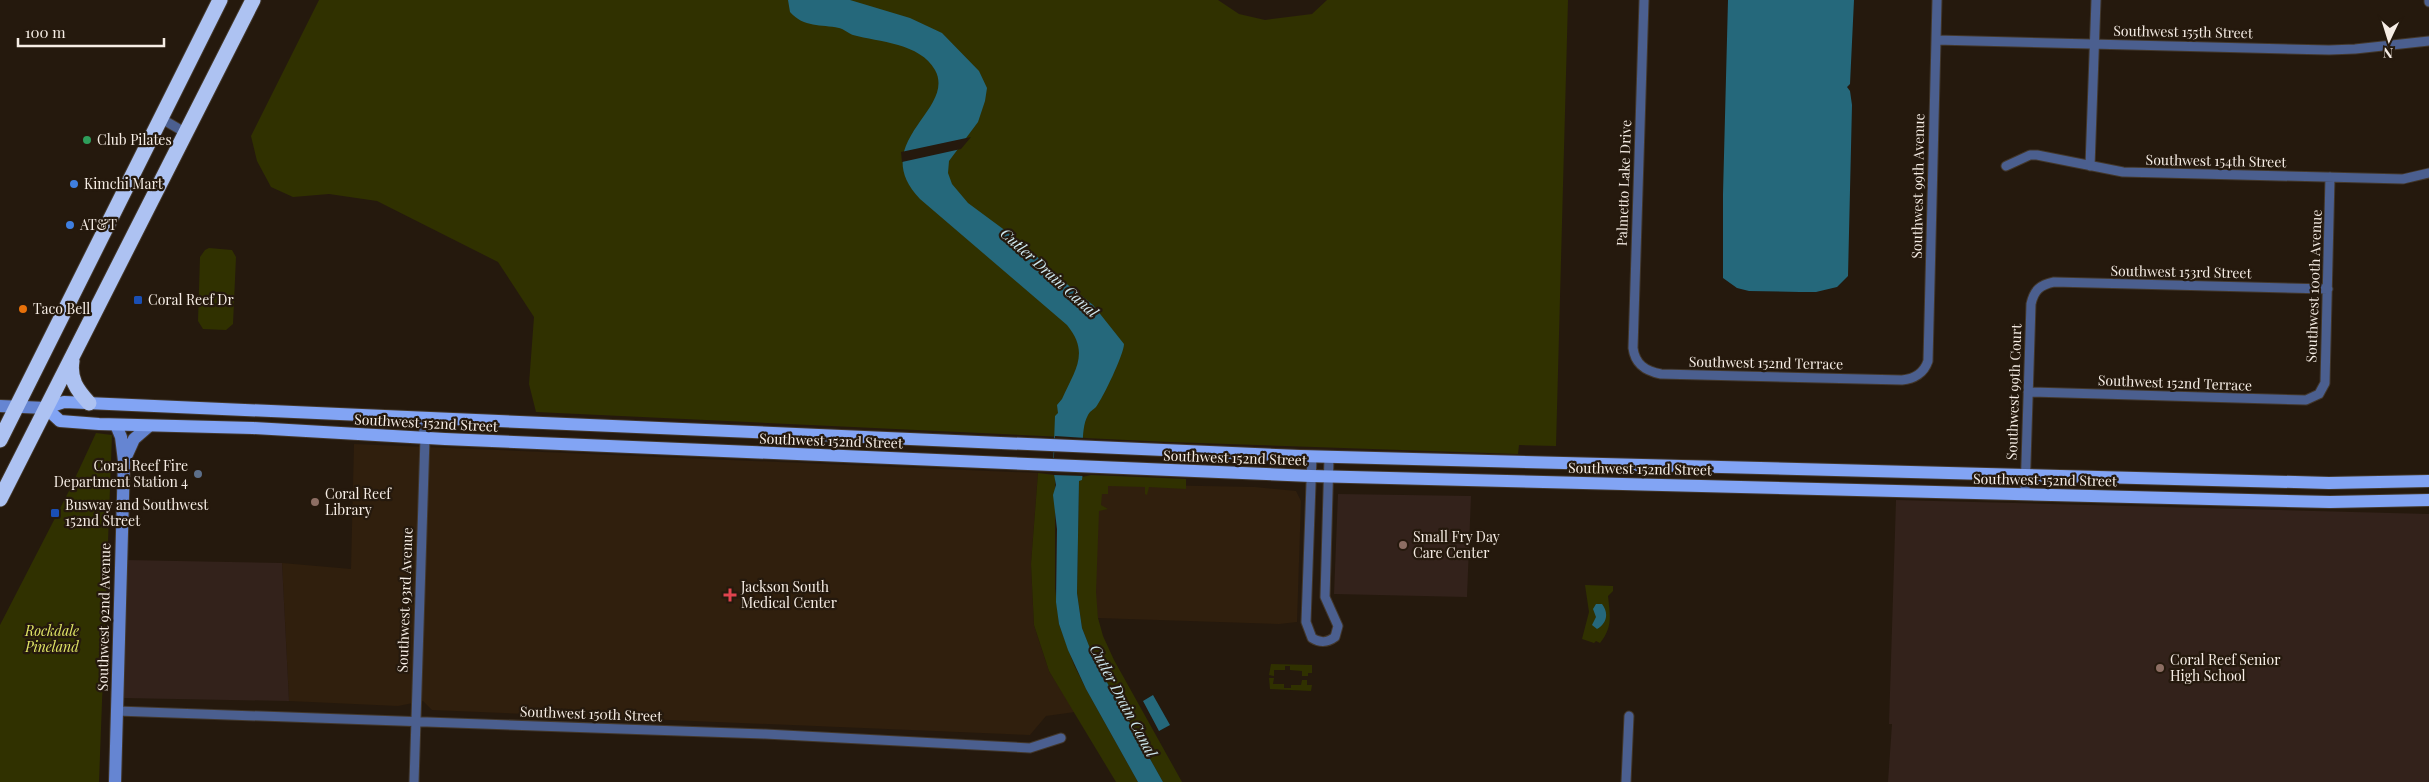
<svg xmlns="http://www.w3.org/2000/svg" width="2429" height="782" font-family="'Playfair Display',serif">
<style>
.built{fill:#301f0d}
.education{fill:#33221b}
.green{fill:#303100}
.water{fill:#25687b}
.pier{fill:#25190d}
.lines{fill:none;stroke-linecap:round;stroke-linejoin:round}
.street-casing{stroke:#42372b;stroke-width:11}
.secondary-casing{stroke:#42372b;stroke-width:14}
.primary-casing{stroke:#42372b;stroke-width:14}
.highway-casing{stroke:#42372b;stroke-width:17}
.street{stroke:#4b5f8f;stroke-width:9}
.secondary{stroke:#6585d2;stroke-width:12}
.primary{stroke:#82a4f4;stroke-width:12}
.highway{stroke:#adc2f2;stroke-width:15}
.leisure-dot{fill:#2e9e5b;stroke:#25190d;stroke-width:2}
.shop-dot{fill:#3f7fe0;stroke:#25190d;stroke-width:2}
.transit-dot{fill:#1a4fb4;stroke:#25190d;stroke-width:2}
.food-dot{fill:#e8710a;stroke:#25190d;stroke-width:2}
.service-dot{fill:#5c6f8a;stroke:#25190d;stroke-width:2}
.education-dot{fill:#8d6e63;stroke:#25190d;stroke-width:2}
.health-dot{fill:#e0444e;stroke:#25190d;stroke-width:2}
.labels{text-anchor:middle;stroke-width:4.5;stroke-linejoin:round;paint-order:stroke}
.street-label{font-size:14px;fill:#f6ede5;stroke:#25190d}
.poi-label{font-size:14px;fill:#f6ede5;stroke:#25190d;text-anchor:start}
.park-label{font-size:14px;font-style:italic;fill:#e2e767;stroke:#25190d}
.water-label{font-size:15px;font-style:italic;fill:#cfe9f1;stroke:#25190d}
</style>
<rect width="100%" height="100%" fill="#25190d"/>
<path class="built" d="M354,444L1038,473L1031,564L1034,625L1049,671L1075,712L1046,716L1030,735L432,710L423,701L398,706L289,701L282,563L351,569Z
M1099,484L1255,487L1296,491L1301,501L1297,622L1279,624L1098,618L1093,581Z"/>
<path class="education" d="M1338,494L1471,496L1467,597L1334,594Z
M1896,500L2429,514V782H1888L1892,724H1889Z
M125,560L282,563L289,701L123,698Z"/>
<path class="green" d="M319,0H1218L1239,14L1265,20L1312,14L1327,0H1568L1556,446L1519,445L1518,454L1169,442L536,412L529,384L534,317L498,262L377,201L329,194L293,197L271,187L257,161L251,136Z
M209,248L232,250L236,257L233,324L226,330L203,329L198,321L200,257L205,250Z
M96,433L112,435L99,782H0V625L70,489Z
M1038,473L1055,475V588L1059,624L1074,665L1086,689L1138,782H1116L1049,671L1034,625L1031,564Z
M1091,475L1186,479V489L1149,487L1147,495L1145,494V487L1108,486V494H1102L1101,505L1108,509L1099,511L1096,592L1098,618L1103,636L1114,660L1182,782H1163L1095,661L1082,628L1077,593L1079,481L1082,477Z
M1585,585L1613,586V591L1608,596C1610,615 1613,627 1600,643L1596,641L1594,643L1582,639L1589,612Z
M1271,664L1312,665V673H1308V676H1302V671L1290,670V666H1285V670H1274V676L1269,675Z
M1269,678H1274L1273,684H1284V688H1291V685H1301L1302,680H1307V685H1312L1311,691L1270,689Z"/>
<path class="water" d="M788,0H850L910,18L942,33L979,71L987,88L985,101L978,122L949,161L948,173L952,184L968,203L1026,246L1058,277L1093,305L1124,344C1124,354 1103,398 1096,407C1093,410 1090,411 1088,415C1079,431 1085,461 1082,480L1079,481L1077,593L1082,628L1095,661L1163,782H1138L1086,689L1068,650L1059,624L1056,602L1057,529L1053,495L1056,485L1053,469L1055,416L1058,413L1057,405L1062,399C1075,370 1090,353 1067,325L920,199C866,142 957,110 935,70C920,43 879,42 853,35C848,33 844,29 839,28C821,24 804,28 790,12Z
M1728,0H1854L1850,84L1847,87L1850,91L1852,105L1848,276L1837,287L1816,292H1800L1749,291L1737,288L1723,278V194Z
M1596,604H1602C1609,613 1607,623 1597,629L1592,625L1596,617L1593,609Z
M1153,695L1170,725L1159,731L1143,701Z"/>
<path class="pier" d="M971,137L961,149L902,162L901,152Z
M1055,436L1086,438L1084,476L1053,475Z"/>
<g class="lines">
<defs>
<path id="street" d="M1644,0L1633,348C1635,364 1645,371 1661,374L1902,380C1914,379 1924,373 1928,361L1937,0
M2429,0V2
M1936,40L2329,50L2355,49L2429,41
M162,119L186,133
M2006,166L2030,155H2037L2123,172L2403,179L2429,173
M2090,166L2096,0
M2028,392L2306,400L2319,394L2325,383L2330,177
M1312,456L1306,622L1312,638C1320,643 1327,643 1335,637L1338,626L1325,597L1329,457
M2025,494L2031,304C2034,290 2040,285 2054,282L2328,289
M117,711L765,734L1030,748L1061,738
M414,782L425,438L422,419
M1626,782L1629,716"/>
<path id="secondary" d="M0,406L46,408
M125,459L134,439L149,426
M115,782L124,461L121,437L116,425"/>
<path id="primary" d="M2429,481L2329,483L1300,456L64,402L46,408L60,421L99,424L253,428L445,439L1311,476L2330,502L2429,500"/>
<path id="highway" d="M72,361C69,379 77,390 89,403
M0,440L220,0
M0,499L253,0"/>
</defs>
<use href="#street" class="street-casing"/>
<use href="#secondary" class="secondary-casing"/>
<use href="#primary" class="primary-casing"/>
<use href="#highway" class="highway-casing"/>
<use href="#street" class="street"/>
<use href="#secondary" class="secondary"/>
<use href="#primary" class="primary"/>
<use href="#highway" class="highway"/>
</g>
<circle class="leisure-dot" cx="87" cy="140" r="5"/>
<g class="shop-dot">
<circle cx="74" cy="184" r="5"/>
<circle cx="70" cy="225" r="5"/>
</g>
<g class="transit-dot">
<rect x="133" y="295" width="10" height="10" rx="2.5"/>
<rect x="50" y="508" width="10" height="10" rx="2.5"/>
</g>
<circle class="food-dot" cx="23" cy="309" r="5"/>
<circle class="service-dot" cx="198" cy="474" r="5"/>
<g class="education-dot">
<circle cx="315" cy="502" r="5"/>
<circle cx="1403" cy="545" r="5"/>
<circle cx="2160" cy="668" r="5"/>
</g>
<path class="health-dot" d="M727.5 587.5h5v5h5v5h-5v5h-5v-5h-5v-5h5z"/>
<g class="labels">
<g class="street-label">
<text transform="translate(2183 32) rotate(1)" y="5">Southwest 155th Street</text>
<text transform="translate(2216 161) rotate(1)" y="5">Southwest 154th Street</text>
<text transform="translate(1624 183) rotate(-88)" y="5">Palmetto Lake Drive</text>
<text transform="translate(1918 186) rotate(-89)" y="5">Southwest 99th Avenue</text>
<text transform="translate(2181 272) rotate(1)" y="5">Southwest 153rd Street</text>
<text transform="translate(2314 286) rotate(-88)" y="5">Southwest 100th Avenue</text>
<text transform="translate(1766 363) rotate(1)" y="5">Southwest 152nd Terrace</text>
<text transform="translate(2175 383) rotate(2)" y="5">Southwest 152nd Terrace</text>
<text transform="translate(2014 392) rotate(-88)" y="5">Southwest 99th Court</text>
<text transform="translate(426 423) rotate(3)" y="5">Southwest 152nd Street</text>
<text transform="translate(831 441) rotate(2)" y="5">Southwest 152nd Street</text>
<text transform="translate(1235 458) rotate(2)" y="5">Southwest 152nd Street</text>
<text transform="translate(1640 469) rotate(1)" y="5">Southwest 152nd Street</text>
<text transform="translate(2045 480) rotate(1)" y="5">Southwest 152nd Street</text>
<text transform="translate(405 600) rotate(-88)" y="5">Southwest 93rd Avenue</text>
<text transform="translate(104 617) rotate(-89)" y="5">Southwest 92nd Avenue</text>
<text transform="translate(591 714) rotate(2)" y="5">Southwest 150th Street</text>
</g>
<g class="poi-label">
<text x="97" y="145">Club Pilates</text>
<text x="84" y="189">Kimchi Mart</text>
<text x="80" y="230">AT&amp;T</text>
<text x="148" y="305">Coral Reef Dr</text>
<text x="33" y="314">Taco Bell</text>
<text x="188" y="471" text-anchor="end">Coral Reef Fire<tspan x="188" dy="16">Department Station 4</tspan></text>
<text x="325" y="499">Coral Reef<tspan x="325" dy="16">Library</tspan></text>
<text x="65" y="510">Busway and Southwest<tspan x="65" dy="16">152nd Street</tspan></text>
<text x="1413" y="542">Small Fry Day<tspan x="1413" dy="16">Care Center</tspan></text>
<text x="741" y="592">Jackson South<tspan x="741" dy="16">Medical Center</tspan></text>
<text x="2170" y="665">Coral Reef Senior<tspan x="2170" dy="16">High School</tspan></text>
</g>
<g class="park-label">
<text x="52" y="636">Rockdale<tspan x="52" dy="16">Pineland</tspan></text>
</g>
<g class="water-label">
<text transform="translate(1049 273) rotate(42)" y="5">Cutler Drain Canal</text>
<text transform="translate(1123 701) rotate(62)" y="5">Cutler Drain Canal</text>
</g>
</g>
<g transform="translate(2389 40) rotate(184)" stroke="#25190d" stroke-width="4" paint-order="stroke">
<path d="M0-4L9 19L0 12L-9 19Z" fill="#f6ede5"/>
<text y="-8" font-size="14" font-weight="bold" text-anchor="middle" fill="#f6ede5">N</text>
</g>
<path d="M18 38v8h146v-8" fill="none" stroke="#f6ede5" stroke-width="2.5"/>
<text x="25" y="38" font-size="15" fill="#f6ede5" stroke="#25190d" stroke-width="4" paint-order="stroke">100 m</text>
</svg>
